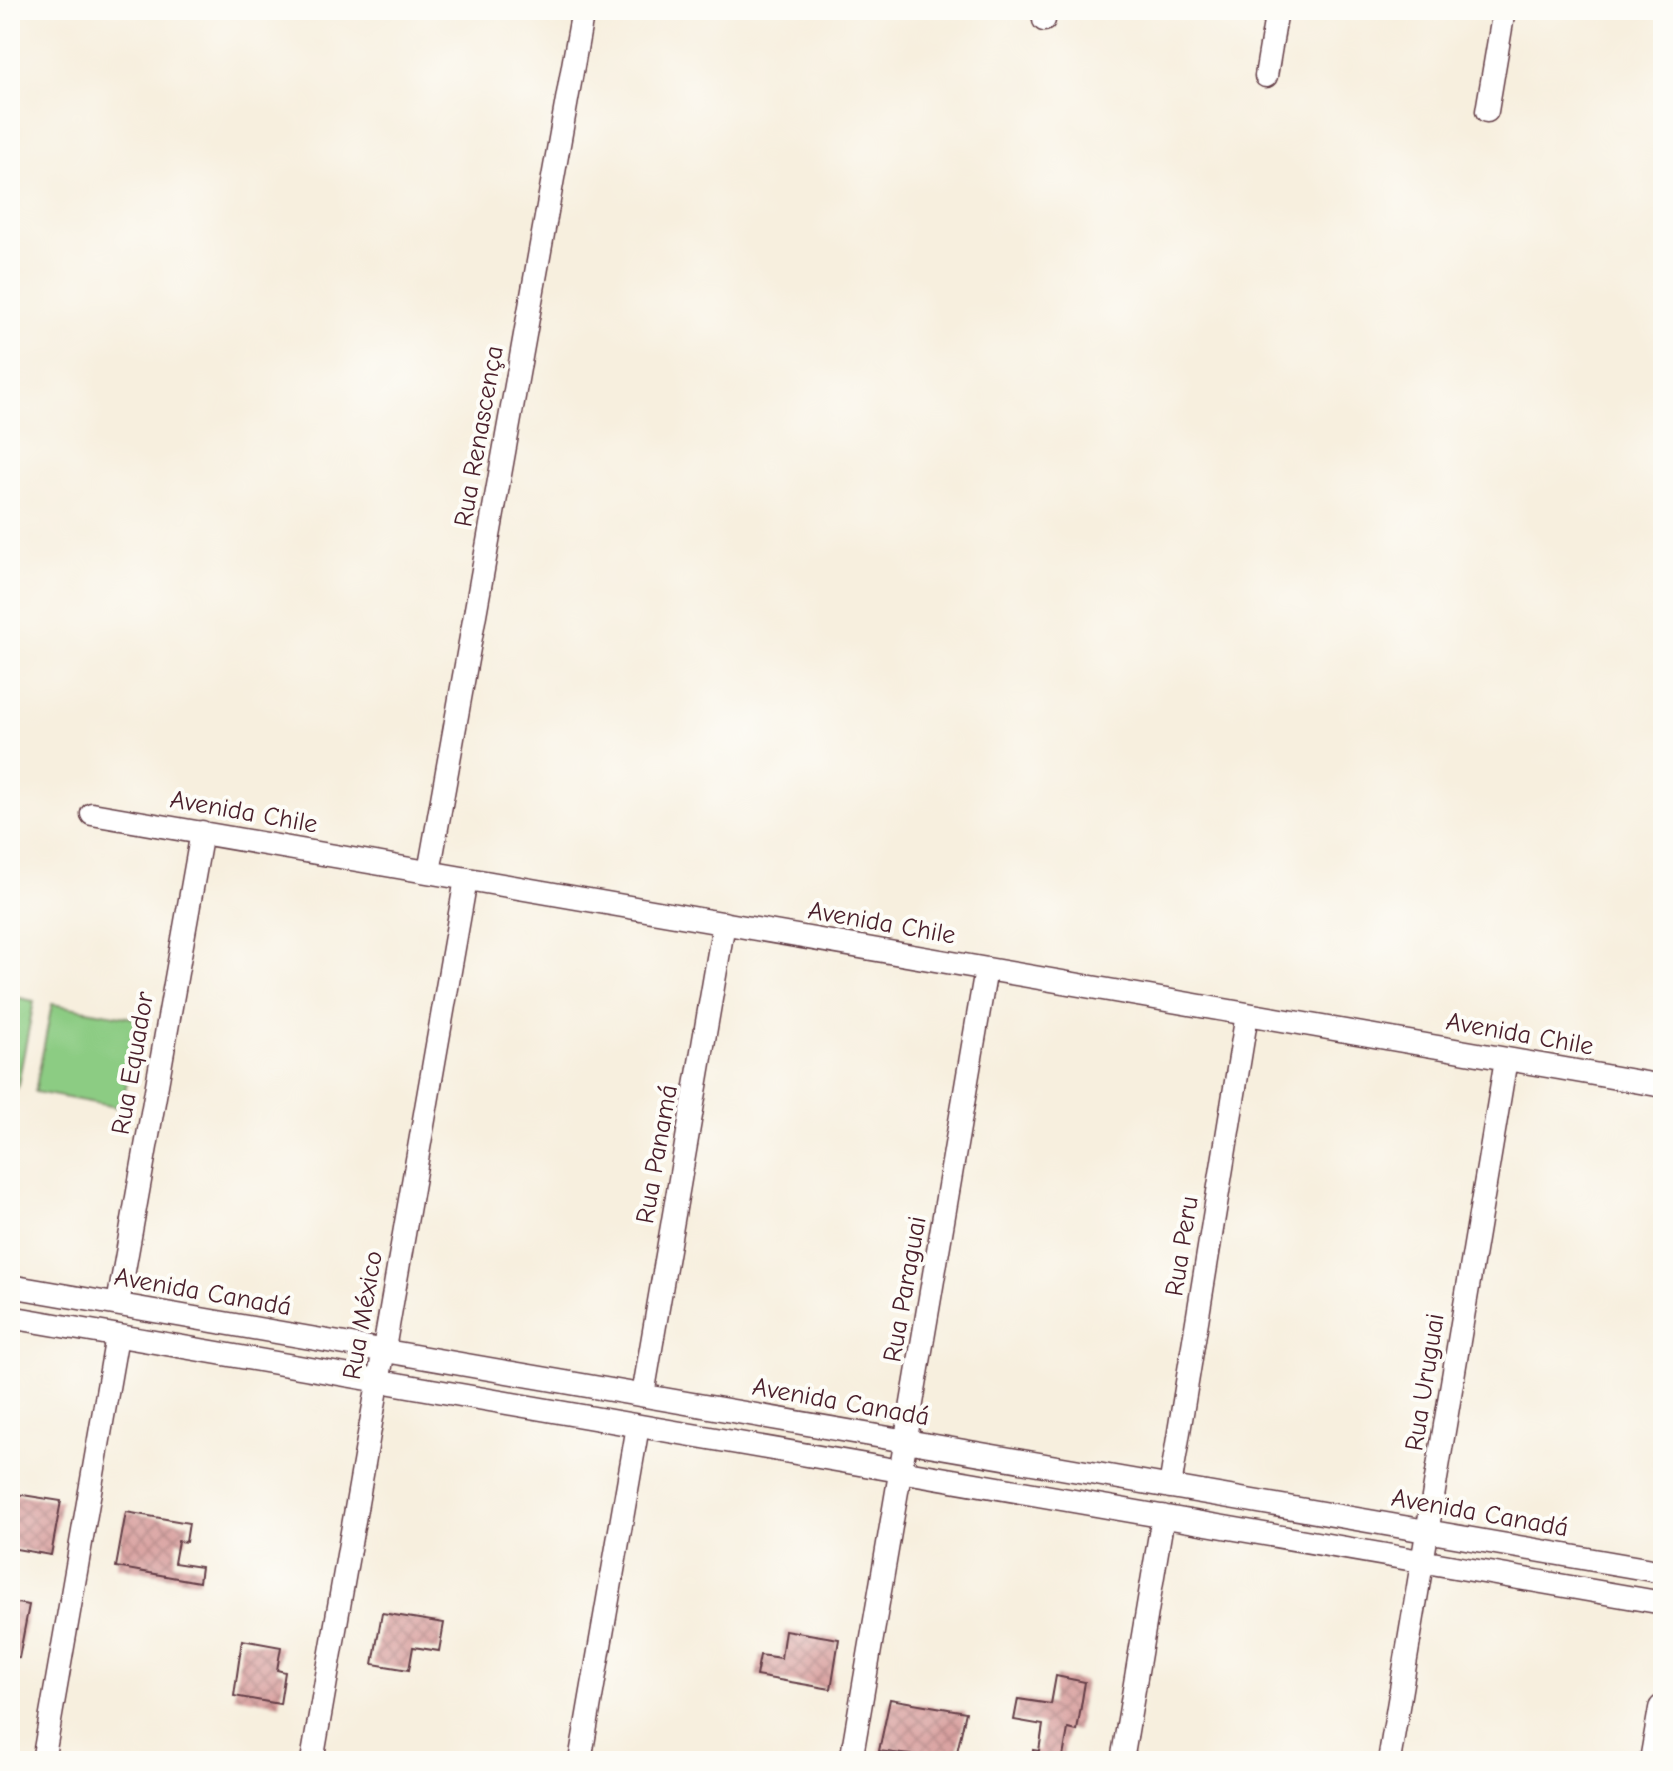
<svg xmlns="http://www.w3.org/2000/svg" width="1673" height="1771" font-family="'Comic Neue',sans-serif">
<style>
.grass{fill:#8ccc83;stroke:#6b7657;stroke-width:2}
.building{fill:url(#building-cross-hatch)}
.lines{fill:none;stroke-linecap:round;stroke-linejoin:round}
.minor-casing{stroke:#643e46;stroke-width:25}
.major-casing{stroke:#643e46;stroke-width:31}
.minor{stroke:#fff;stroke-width:22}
.major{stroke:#fff;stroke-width:28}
.labels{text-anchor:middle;stroke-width:8;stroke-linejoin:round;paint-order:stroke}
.street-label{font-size:26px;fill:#4a1f2b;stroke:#fdfcf7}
</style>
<defs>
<pattern id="building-cross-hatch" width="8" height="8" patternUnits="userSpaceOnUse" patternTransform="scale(2)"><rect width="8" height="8" fill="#d59897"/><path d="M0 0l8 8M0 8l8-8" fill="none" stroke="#af7b7b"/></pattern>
</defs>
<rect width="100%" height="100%" fill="#fdfcf7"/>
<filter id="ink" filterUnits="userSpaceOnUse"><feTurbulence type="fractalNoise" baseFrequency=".0125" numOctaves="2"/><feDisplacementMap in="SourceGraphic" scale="16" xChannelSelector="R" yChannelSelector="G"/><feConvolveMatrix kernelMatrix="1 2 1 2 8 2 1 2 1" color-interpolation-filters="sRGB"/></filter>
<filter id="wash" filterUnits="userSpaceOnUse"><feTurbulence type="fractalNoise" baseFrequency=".006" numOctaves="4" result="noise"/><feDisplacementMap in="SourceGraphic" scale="32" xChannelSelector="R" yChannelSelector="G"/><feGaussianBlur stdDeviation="1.8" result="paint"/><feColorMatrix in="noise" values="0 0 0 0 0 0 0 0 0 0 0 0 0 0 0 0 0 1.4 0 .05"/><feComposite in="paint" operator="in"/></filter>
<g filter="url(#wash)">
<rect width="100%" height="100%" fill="#f7efde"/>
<path class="grass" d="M10,996L34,1001L17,1089L10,1088Z
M52,1004L139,1019L122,1108L35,1092Z"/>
<g id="blocks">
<path class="building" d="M10,1493L61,1501L51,1555L10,1548Z
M126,1512L189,1523L186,1542L178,1541L174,1563L201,1567L199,1582L116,1567Z
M10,1602L29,1605L19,1658L10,1656Z
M382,1613L444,1623L439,1651L413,1647L409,1670L373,1664Z
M785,1630L839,1639L831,1689L756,1676L760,1655L781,1658Z
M242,1640L281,1647L277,1670L285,1672L280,1704L234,1696Z
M1056,1676L1085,1682L1077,1731L1068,1729L1063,1757L1078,1761H1032L1033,1750L1039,1751L1043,1725L1014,1720L1018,1699L1051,1704Z
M890,1699L966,1712L955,1761L879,1751Z"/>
</g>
</g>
<g filter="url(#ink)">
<use href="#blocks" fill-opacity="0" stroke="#643e46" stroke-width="2"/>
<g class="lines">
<defs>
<path id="minor" d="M1044,20L1045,10
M1266,76L1277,10
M1487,111L1504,10
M92,814L1663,1086
M429,872L583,10
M10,1286L1663,1572
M118,1304L202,832
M10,1317L1663,1603
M643,1395L724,923
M1170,1487L1247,1014
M43,1761L117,1336
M312,1761L466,879
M580,1761L638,1426
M851,1761L986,969
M1122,1761L1163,1516
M1389,1761L1506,1059"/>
<path id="major" d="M1654,1761L1663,1709"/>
</defs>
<use href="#minor" class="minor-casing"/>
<use href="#major" class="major-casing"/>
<use href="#minor" class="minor"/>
<use href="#major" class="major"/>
</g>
</g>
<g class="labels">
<g class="street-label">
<text transform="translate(478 436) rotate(-80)" y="9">Rua Renascença</text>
<text transform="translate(244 811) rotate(10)" y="9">Avenida Chile</text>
<text transform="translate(882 922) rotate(10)" y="9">Avenida Chile</text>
<text transform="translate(1520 1033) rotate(10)" y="9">Avenida Chile</text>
<text transform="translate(132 1063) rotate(-80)" y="9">Rua Equador</text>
<text transform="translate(656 1154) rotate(-80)" y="9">Rua Panamá</text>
<text transform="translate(1181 1246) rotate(-81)" y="9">Rua Peru</text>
<text transform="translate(904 1289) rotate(-80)" y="9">Rua Paraguai</text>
<text transform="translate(203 1291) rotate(10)" y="9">Avenida Canadá</text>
<text transform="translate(362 1315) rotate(-80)" y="9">Rua México</text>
<text transform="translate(1424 1382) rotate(-81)" y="9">Rua Uruguai</text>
<text transform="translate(841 1401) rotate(10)" y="9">Avenida Canadá</text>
<text transform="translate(1480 1512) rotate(10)" y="9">Avenida Canadá</text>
</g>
</g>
<rect width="1673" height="1771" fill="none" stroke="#fdfcf7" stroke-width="40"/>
</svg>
